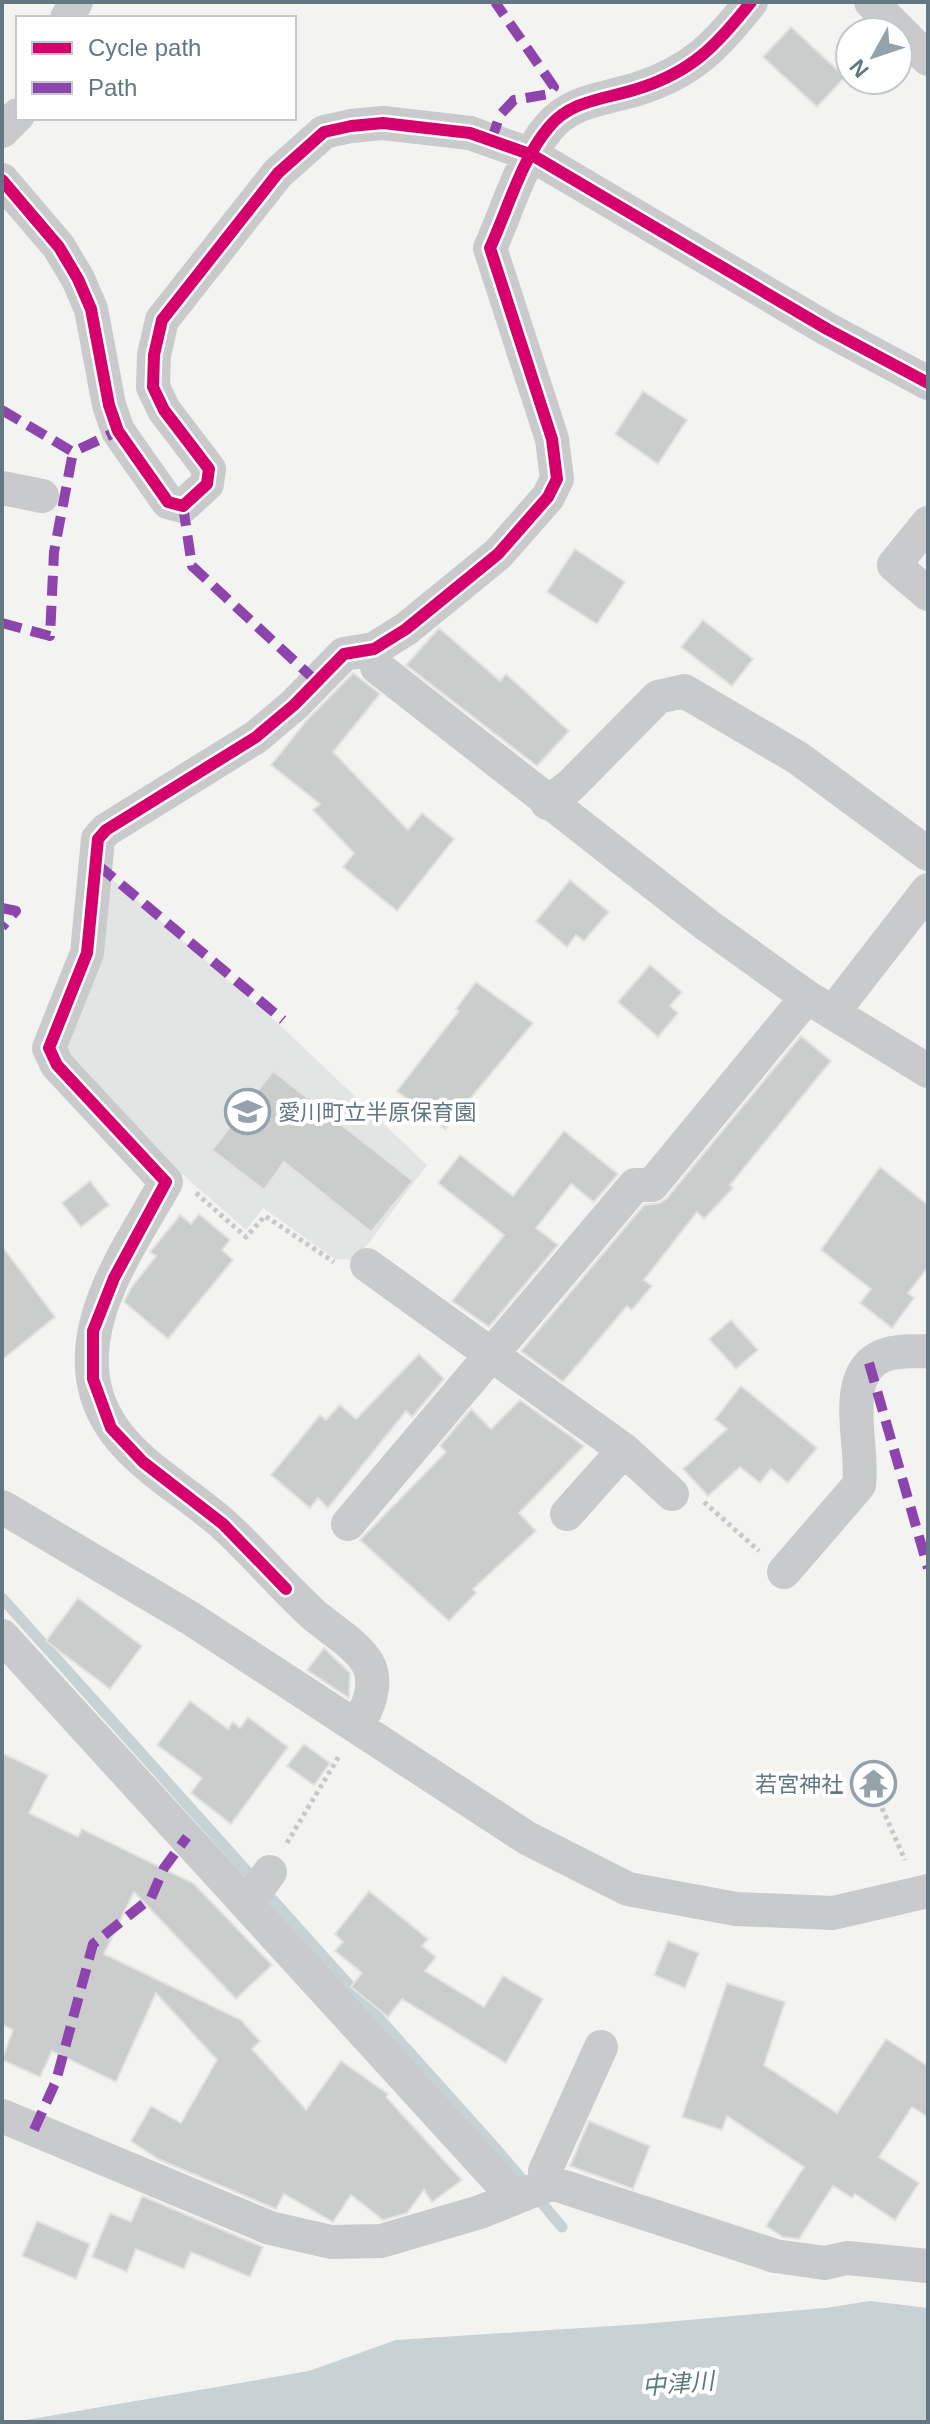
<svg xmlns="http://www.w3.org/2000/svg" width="930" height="2424" font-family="Helvetica,'Noto Sans JP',sans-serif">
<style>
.built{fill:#e3e4e4}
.water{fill:#c8d2d4}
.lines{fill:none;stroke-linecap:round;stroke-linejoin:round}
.stream{stroke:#c8d2d4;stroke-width:11}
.building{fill:#cbcdcd;stroke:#e2e2e1;stroke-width:2}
.path{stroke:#c7c8c8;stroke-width:5;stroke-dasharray:4 4;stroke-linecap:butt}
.minor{stroke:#c8cacb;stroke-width:34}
.quiet{stroke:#8e44ad;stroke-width:10;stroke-dasharray:20 10;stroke-linecap:butt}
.cycleway-casing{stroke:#fff;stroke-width:17}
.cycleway{stroke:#d6006c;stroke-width:12}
.labels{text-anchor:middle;stroke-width:8;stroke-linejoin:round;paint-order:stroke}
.poi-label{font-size:22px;fill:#637782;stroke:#fff;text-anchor:start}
.water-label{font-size:24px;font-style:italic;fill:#5f7a7f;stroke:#fff}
</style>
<rect width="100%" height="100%" fill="#f3f3f1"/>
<path class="built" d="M109,876L283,1028L427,1165L356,1260L335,1259L263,1208L246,1230L181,1173L73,1060L67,1048Z"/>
<path class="water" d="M870,2301L928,2308V2422H14L309,2371L396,2340L643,2324L825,2308Z"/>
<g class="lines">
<path class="stream" d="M2,1598L498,2151L562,2227"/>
</g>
<path class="building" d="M791,27L845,77L817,107L763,57Z
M643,391L687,420L658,464L615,434Z
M575,549L625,582L597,624L547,592Z
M703,620L753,659L732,686L681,647Z
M439,628L500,681L506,674L569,731L537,766L406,665Z
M353,673L380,694L333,752L408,830L422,813L454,839L397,911L343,867L354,853L313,810L320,804L271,765L307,720Z
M570,880L609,912L584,941L576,935L567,947L536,921Z
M650,965L682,992L670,1006L678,1013L658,1037L618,1002Z
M476,982L533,1023L445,1129L397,1091L459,1011L456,1009Z
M801,1036L831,1061L730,1185L733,1188L704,1219L697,1212L644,1280L652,1286L632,1310L627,1306L563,1382L521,1351L644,1205L660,1203L667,1198Z
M273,1071L413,1181L371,1232L284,1162L264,1190L212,1150Z
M564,1131L618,1174L594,1202L571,1184L536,1228L558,1245L489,1327L452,1301L504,1235L438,1183L460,1155L513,1196Z
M880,1167L928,1205V1267L908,1293L914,1298L892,1328L860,1303L871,1289L821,1250Z
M90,1181L109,1205L81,1227L62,1203Z
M199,1214L230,1240L222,1250L233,1260L168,1339L124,1302L131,1288L156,1256L150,1252L180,1215L191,1224Z
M2,1246L55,1317L2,1360Z
M731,1320L758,1350L736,1369L709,1339Z
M419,1354L444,1379L412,1417L406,1411L328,1508L318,1498L310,1508L271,1475L320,1415L326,1420L340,1405L356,1419Z
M741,1386L817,1448L788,1483L771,1469L760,1483L740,1467L708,1496L683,1469L727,1429L715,1419Z
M520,1400L584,1446L519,1513L536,1531L473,1589L476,1593L449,1621L360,1540L446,1452L440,1446L471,1409L491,1429Z
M78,1598L142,1646L110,1689L46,1641Z
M324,1648L350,1673L349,1698L307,1670Z
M190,1701L228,1729L233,1722L240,1728L248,1717L288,1747L231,1824L191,1793L202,1778L157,1745Z
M304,1744L330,1763L314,1785L287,1766Z
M2,1753L48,1775L29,1813L78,1837L82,1829L193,1883L272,1965L236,1999L134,1892L104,1954L241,2020L260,2041L252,2049L306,2110L341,2061L388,2094L386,2097L462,2180L432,2202L424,2190L407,2213L383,2220L351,2195L333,2222L284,2194L276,2209L158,2159L131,2141L151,2106L181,2123L217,2060L156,1993L116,2082L52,2051L40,2077L2,2060L13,2030L2,2024Z
M369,1891L428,1939L422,1946L436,1957L425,1971L484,2007L503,1976L543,1999L506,2063L402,1999L388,2017L351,1987L362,1973L335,1951L343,1942L335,1934Z
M668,1941L699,1953L685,1988L654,1975Z
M727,1983L785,2002L764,2065L837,2113L886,2039L928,2066V2117L912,2107L879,2157L919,2183L895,2220L855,2194L852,2198L833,2186L799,2239L783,2237L766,2226L804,2167L727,2116L722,2130L682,2117Z
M589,2121L650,2146L633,2189L570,2166Z
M142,2196L263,2247L250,2277L191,2252L184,2269L136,2249L127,2272L92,2257L110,2213L131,2222Z
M37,2221L90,2244L76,2279L22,2256Z"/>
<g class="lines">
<path class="path" d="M196,1193L246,1237L265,1216L334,1262
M704,1502L759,1551
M882,1808L905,1860
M287,1843L339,1756"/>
<path class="minor" d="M871,2L928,59
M67,18L76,2
M2,131L18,115
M2,180L59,247L78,279L91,309L109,405L118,431L168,502L183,506L207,484L209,469L164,410L153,387L154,355L162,320L278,173L324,132L351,126L383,123L470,133L532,155L827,329L928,383
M2,488L42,496
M928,523L894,565L928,594
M374,649L377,667L707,925L807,997L928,1071
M547,803L570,786L658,697L684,691L798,758L928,854
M834,1011L928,890
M367,1265L624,1450L672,1494
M2,1507L190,1618L527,1838L628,1889L736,1909L833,1913L928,1891
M567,1514L624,1450
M348,1524L635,1185H652L807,997
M784,1572L859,1485C865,1446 837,1372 885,1355C898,1350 914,1352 928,1351
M2,1636L513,2196
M357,1727C367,1709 379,1685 368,1664C358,1645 330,1629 314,1615C282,1586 255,1553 223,1524C175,1481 103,1450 93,1378C83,1309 134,1240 166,1182L57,1065L49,1048L87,953L98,839L106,830L256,737L294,705L344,654L374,649L406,629L498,554L548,497L557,479L552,439L490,248C508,209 521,160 549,127C571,100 606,99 637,89C692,72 717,45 751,2
M248,1903L270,1872
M2,2116L270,2228L331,2242L381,2241L480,2212L552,2183L775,2256L825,2263L847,2258L928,2266
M552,2183L545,2171L601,2047"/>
<path class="quiet" d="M491,141L500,115L514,100L549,94L554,87L495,2
M2,410L73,452L118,431
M183,506L192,566L316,681
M2,623L50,636L54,552L73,452
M98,865L283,1020
M2,908L16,911L2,927
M869,1363L928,1568
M34,2130L56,2081L93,1944L151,1898L164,1868L187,1837"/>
<defs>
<path id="cycleway" d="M2,180L59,247L78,279L91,309L109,405L118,431L168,502L183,506L207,484L209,469L164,410L153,387L154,355L162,320L278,173L324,132L351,126L383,123L470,133L532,155L827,329L928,383
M286,1589L223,1524L143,1462L111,1428L93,1379V1331L114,1278L166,1182L57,1065L49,1048L87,953L98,839L106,830L256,737L294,705L344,654L374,649L406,629L498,554L548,497L557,479L552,439L490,248C508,209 521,160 549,127C571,100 606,99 637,89C692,72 717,45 751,2"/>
</defs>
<use href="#cycleway" class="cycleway-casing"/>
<use href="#cycleway" class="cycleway"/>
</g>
<defs>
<symbol id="school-ring" viewBox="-11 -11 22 22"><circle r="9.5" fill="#fff" stroke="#95a2a9" stroke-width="1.5"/><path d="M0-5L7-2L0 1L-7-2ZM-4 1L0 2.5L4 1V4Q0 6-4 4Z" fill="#95a2a9"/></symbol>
<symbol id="temple-ring" viewBox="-11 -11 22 22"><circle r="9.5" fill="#fff" stroke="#95a2a9" stroke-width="1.5"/><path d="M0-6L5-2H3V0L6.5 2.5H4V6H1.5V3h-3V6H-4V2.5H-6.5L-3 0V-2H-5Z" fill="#95a2a9"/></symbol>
</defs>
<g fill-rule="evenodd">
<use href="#school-ring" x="222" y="1086" width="51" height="51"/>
<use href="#temple-ring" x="848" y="1758" width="51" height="51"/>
</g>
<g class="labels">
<g class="poi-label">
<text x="278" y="1120">愛川町立半原保育園</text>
<text x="843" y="1792" text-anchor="end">若宮神社</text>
</g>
<g class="water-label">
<text transform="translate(678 2384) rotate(-5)" y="8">中津川</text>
</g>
</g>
<rect width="930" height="2424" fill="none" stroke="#637782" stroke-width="8"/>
<rect x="16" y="16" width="280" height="104" fill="#ffffff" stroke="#c1c9cd" stroke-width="2"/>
<rect x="32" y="42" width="40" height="12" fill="#d6006c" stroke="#c1c9cd" stroke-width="2"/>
<text x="88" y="56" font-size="24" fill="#637782">Cycle path</text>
<rect x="32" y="82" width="40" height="12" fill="#8e44ad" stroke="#c1c9cd" stroke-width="2"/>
<text x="88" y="96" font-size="24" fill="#637782">Path</text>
<g transform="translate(874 56) rotate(230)"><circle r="38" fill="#ffffff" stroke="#c1c9cd" stroke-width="2"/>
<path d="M0-6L14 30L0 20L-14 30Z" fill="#95a2a9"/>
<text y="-12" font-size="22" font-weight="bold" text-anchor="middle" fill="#637782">N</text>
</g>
</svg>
